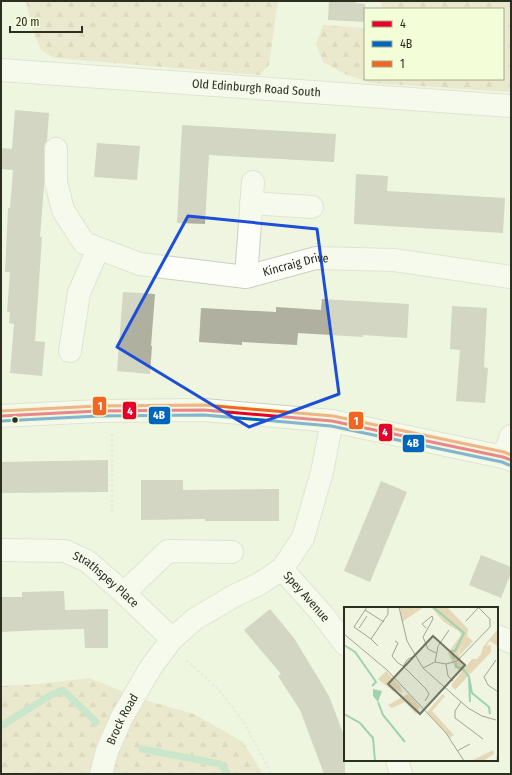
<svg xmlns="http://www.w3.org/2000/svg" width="512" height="775" font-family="'Fira Sans Condensed',sans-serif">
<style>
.forest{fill:url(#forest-firs)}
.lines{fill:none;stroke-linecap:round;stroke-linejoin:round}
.stream{stroke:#9ed3b1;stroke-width:7}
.building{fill:#afb0a0}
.minor-casing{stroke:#cacfbe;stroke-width:24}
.path{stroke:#dddfd8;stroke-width:2.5;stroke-dasharray:3 2;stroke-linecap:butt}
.minor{stroke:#fdfefa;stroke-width:22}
.bus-1-casing{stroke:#f3fdd8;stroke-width:6}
.bus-2-casing{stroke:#f3fdd8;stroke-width:6}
.bus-3-casing{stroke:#f3fdd8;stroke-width:6}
.bus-1{stroke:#e4002b;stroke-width:3}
.bus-2{stroke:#0065bd;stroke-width:3}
.bus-3{stroke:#f26522;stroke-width:3}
.marked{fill:none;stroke:#1d4ed8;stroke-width:3;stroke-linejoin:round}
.bus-dot{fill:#2b2e20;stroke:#f3fdd8;stroke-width:1.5}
.labels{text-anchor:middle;stroke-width:3;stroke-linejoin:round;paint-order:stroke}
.street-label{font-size:12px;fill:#2b2e20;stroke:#f3fdd8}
.inset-river{fill:none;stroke:#9ed3b1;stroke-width:2}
.inset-road{fill:none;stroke:#a1a593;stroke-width:1}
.view{fill:#707463;fill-opacity:0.15;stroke:#707463;stroke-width:2}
.inset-edge{fill:none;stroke:#2b2e20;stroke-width:2}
.line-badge{stroke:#f3fdd8;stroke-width:1.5}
.badge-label{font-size:11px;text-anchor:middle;font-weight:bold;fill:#fff}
</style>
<defs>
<pattern id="forest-firs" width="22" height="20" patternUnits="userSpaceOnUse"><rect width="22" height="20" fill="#e5d8b6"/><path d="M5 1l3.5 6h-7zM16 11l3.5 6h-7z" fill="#c5ba9c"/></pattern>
</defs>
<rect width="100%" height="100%" fill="#eff5e0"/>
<path class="forest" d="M26,1H278L269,65L259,75L54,58L41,50L33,31Z
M381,1H511V92L372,83L345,74L323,62L316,44L323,25L365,28V79H503V9H382Z
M89,678L145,700L194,714L243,742L263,774H1V686L39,684Z"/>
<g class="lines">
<path class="stream" d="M1,726L51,695L63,690L96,722
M142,749L220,764L228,774"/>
</g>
<path class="building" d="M329,1H356V3L365,4V22L328,20Z
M15,110L49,113L47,141L45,143L44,149V186L40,237H42L35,341L45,342L42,376L10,373L14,324L9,323L10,312H7L10,272H5L8,208H10L13,170L1,169V148L12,149Z
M182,125L336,134L334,162L209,155L205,224L177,223Z
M97,143L140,146L137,180L94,177Z
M356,174L388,176L387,191L505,198L503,233L354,224Z
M123,292L155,294L151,346H152L150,374L117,371Z
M322,299L409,304L407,338L363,335V337L298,333L297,345L242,342V345L199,342L201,308L276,312V307L321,310Z
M452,306L487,308L484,367L488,368L485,403L456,401L460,350L450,349Z
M108,460V492L1,493V462Z
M141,480H183V490L279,489V521H205V519L141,520Z
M381,481L407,492L370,582L344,571Z
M481,555L511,567V573L501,598L469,585Z
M64,591L65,610L108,609V648H85L84,629L44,630L1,632V597H22V592Z
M270,609L294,638L329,696L345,738V774H324L300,710L278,676L281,674L244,630Z"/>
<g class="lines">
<defs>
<g id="minor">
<path id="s1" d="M1,70L511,106"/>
<path id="s2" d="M56,149V182L63,210L84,243L140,264L246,277L316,258L394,260L511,277"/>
<path d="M251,203L312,207"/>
<path d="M246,277L253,182"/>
<path d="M70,351L79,293L98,249"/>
<path d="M1,416L98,411L204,410L332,421L503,457L511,460"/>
<path d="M503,457L511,436"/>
<path id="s3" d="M1,550L65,551L87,561L124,593L172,639"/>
<path id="s4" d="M282,569L323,615L345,644"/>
<path d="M124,593L168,551L232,552"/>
<path d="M497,636L511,642"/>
<path d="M397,760L401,774"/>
<path id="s5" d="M101,774L107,751L121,719L151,667L172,639L195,619L232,597L259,584L282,569L303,538L322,472L332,421"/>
</g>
</defs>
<use href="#minor" class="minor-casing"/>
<path class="path" d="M112,434V514
M186,660L219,690L243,721L270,771V774"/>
<use href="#minor" class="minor"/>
<defs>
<path id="bus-1" d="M1,416L98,411L204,410L332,421L503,457L511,460"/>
<path id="bus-2" d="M1,421L98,416L204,415L331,426L502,462L509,465"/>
<path id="bus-3" d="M1,411L98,406L204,405L333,416L504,452L511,455"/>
</defs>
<use href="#bus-1" class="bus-1-casing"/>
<use href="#bus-2" class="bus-2-casing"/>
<use href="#bus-3" class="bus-3-casing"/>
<use href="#bus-1" class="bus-1"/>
<use href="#bus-2" class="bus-2"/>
<use href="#bus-3" class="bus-3"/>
</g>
<path d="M0 0H512V775H0ZM188,216L317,229L339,394L249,427L117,347Z" fill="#eff5e0" fill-opacity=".55" fill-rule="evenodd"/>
<path class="marked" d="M188,216L317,229L339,394L249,427L117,347Z"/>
<circle class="bus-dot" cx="15" cy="420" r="3.5"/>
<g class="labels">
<g class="street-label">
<text dy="4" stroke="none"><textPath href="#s1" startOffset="256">Old Edinburgh Road South</textPath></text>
<text dy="4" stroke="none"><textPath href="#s2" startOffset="319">Kincraig Drive</textPath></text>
<text dy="4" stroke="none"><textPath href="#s3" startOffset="114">Strathspey Place</textPath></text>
<text dy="4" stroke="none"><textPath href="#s4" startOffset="37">Spey Avenue</textPath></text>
<text dy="4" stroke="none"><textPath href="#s5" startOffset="59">Brock Road</textPath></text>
</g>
</g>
<g transform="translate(344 607)">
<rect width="154" height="154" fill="#eff5e0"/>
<path d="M154,22V39L146,34L142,39L147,38V45L111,83L107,78L128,52H133L137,47L139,40ZM99,87L101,89L88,104L110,128L106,131L83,105Z" fill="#e5d8b6"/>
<path d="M87,0H103L124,22L123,32L114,45L118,55L123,60L117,65L110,59L104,46L117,28L116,25L100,15ZM42,64L57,80L58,86L53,83L50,85L34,72ZM64,87L76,100L72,107L61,95L48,101L44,98ZM149,143L150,147L139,154H127Z" fill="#e5d8b6"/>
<path d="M56,0H80L58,15ZM124,30L129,34L116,48L115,45Z" fill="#e5d8b6"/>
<path d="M29,82L38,84L34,95L29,89Z" fill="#9ed3b1"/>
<path class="inset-river" d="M89,0L120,26L111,44H107L110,52M0,38L11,45L30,72L32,75L28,79M112,56V60L118,61L125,70L128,86L145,100L146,107M125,72L126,95M34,95L39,108L61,135M0,107L16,116L29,131L31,154"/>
<path class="inset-road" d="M23,0L10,20L27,32M55,0L63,34L79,61L124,101L138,109L152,113M21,3L40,15M122,14L134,1M15,21L23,9M82,21L78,17L88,9L89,12L79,30L84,42L92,46M0,27L43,63L102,126L120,154M51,34L54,36L48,49L54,56L59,59L64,52L71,49M34,39L27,32L44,7V0M152,53L140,70L144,78L154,85M91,55L94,39L105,23M102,57L104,69L109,74M59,59L82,82L85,87L81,94M79,61L91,55L102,57L113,54L146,20V12L134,0M117,95L111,104V111L139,132M113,144L126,137M153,154L154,138"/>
<path class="view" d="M89,29L121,58L76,107L44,77Z"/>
<rect width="154" height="154" class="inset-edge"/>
</g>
<g class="line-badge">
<rect x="92" y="396" width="15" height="20" rx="4" fill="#f26522"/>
<rect x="122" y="401" width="15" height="19" rx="4" fill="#e4002b"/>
<rect x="148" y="406" width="23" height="19" rx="4" fill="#0065bd"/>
<rect x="348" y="411" width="16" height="19" rx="4" fill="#f26522"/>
<rect x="378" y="423" width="15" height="19" rx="4" fill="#e4002b"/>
<rect x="402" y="434" width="23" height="19" rx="4" fill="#0065bd"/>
</g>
<g class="badge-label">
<text x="100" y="410">1</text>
<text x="130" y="415">4</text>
<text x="159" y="419">4B</text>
<text x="356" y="425">1</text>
<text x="385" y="436">4</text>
<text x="413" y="447">4B</text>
</g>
<rect width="512" height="775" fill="none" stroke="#2b2e20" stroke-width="4"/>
<rect x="364" y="8" width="140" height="72" fill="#f3fdd8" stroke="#a3aa8e"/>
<rect x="372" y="21" width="20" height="6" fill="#e4002b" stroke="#a3aa8e"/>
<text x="400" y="28" font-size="12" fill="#2b2e20">4</text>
<rect x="372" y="41" width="20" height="6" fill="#0065bd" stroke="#a3aa8e"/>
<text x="400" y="48" font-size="12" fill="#2b2e20">4B</text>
<rect x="372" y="61" width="20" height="6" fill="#f26522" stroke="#a3aa8e"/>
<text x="400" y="68" font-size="12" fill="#2b2e20">1</text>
<path d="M10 26v6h72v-6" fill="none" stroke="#2b2e20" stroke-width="2"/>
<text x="16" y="26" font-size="12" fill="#2b2e20" stroke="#f3fdd8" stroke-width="3" paint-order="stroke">20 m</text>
</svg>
